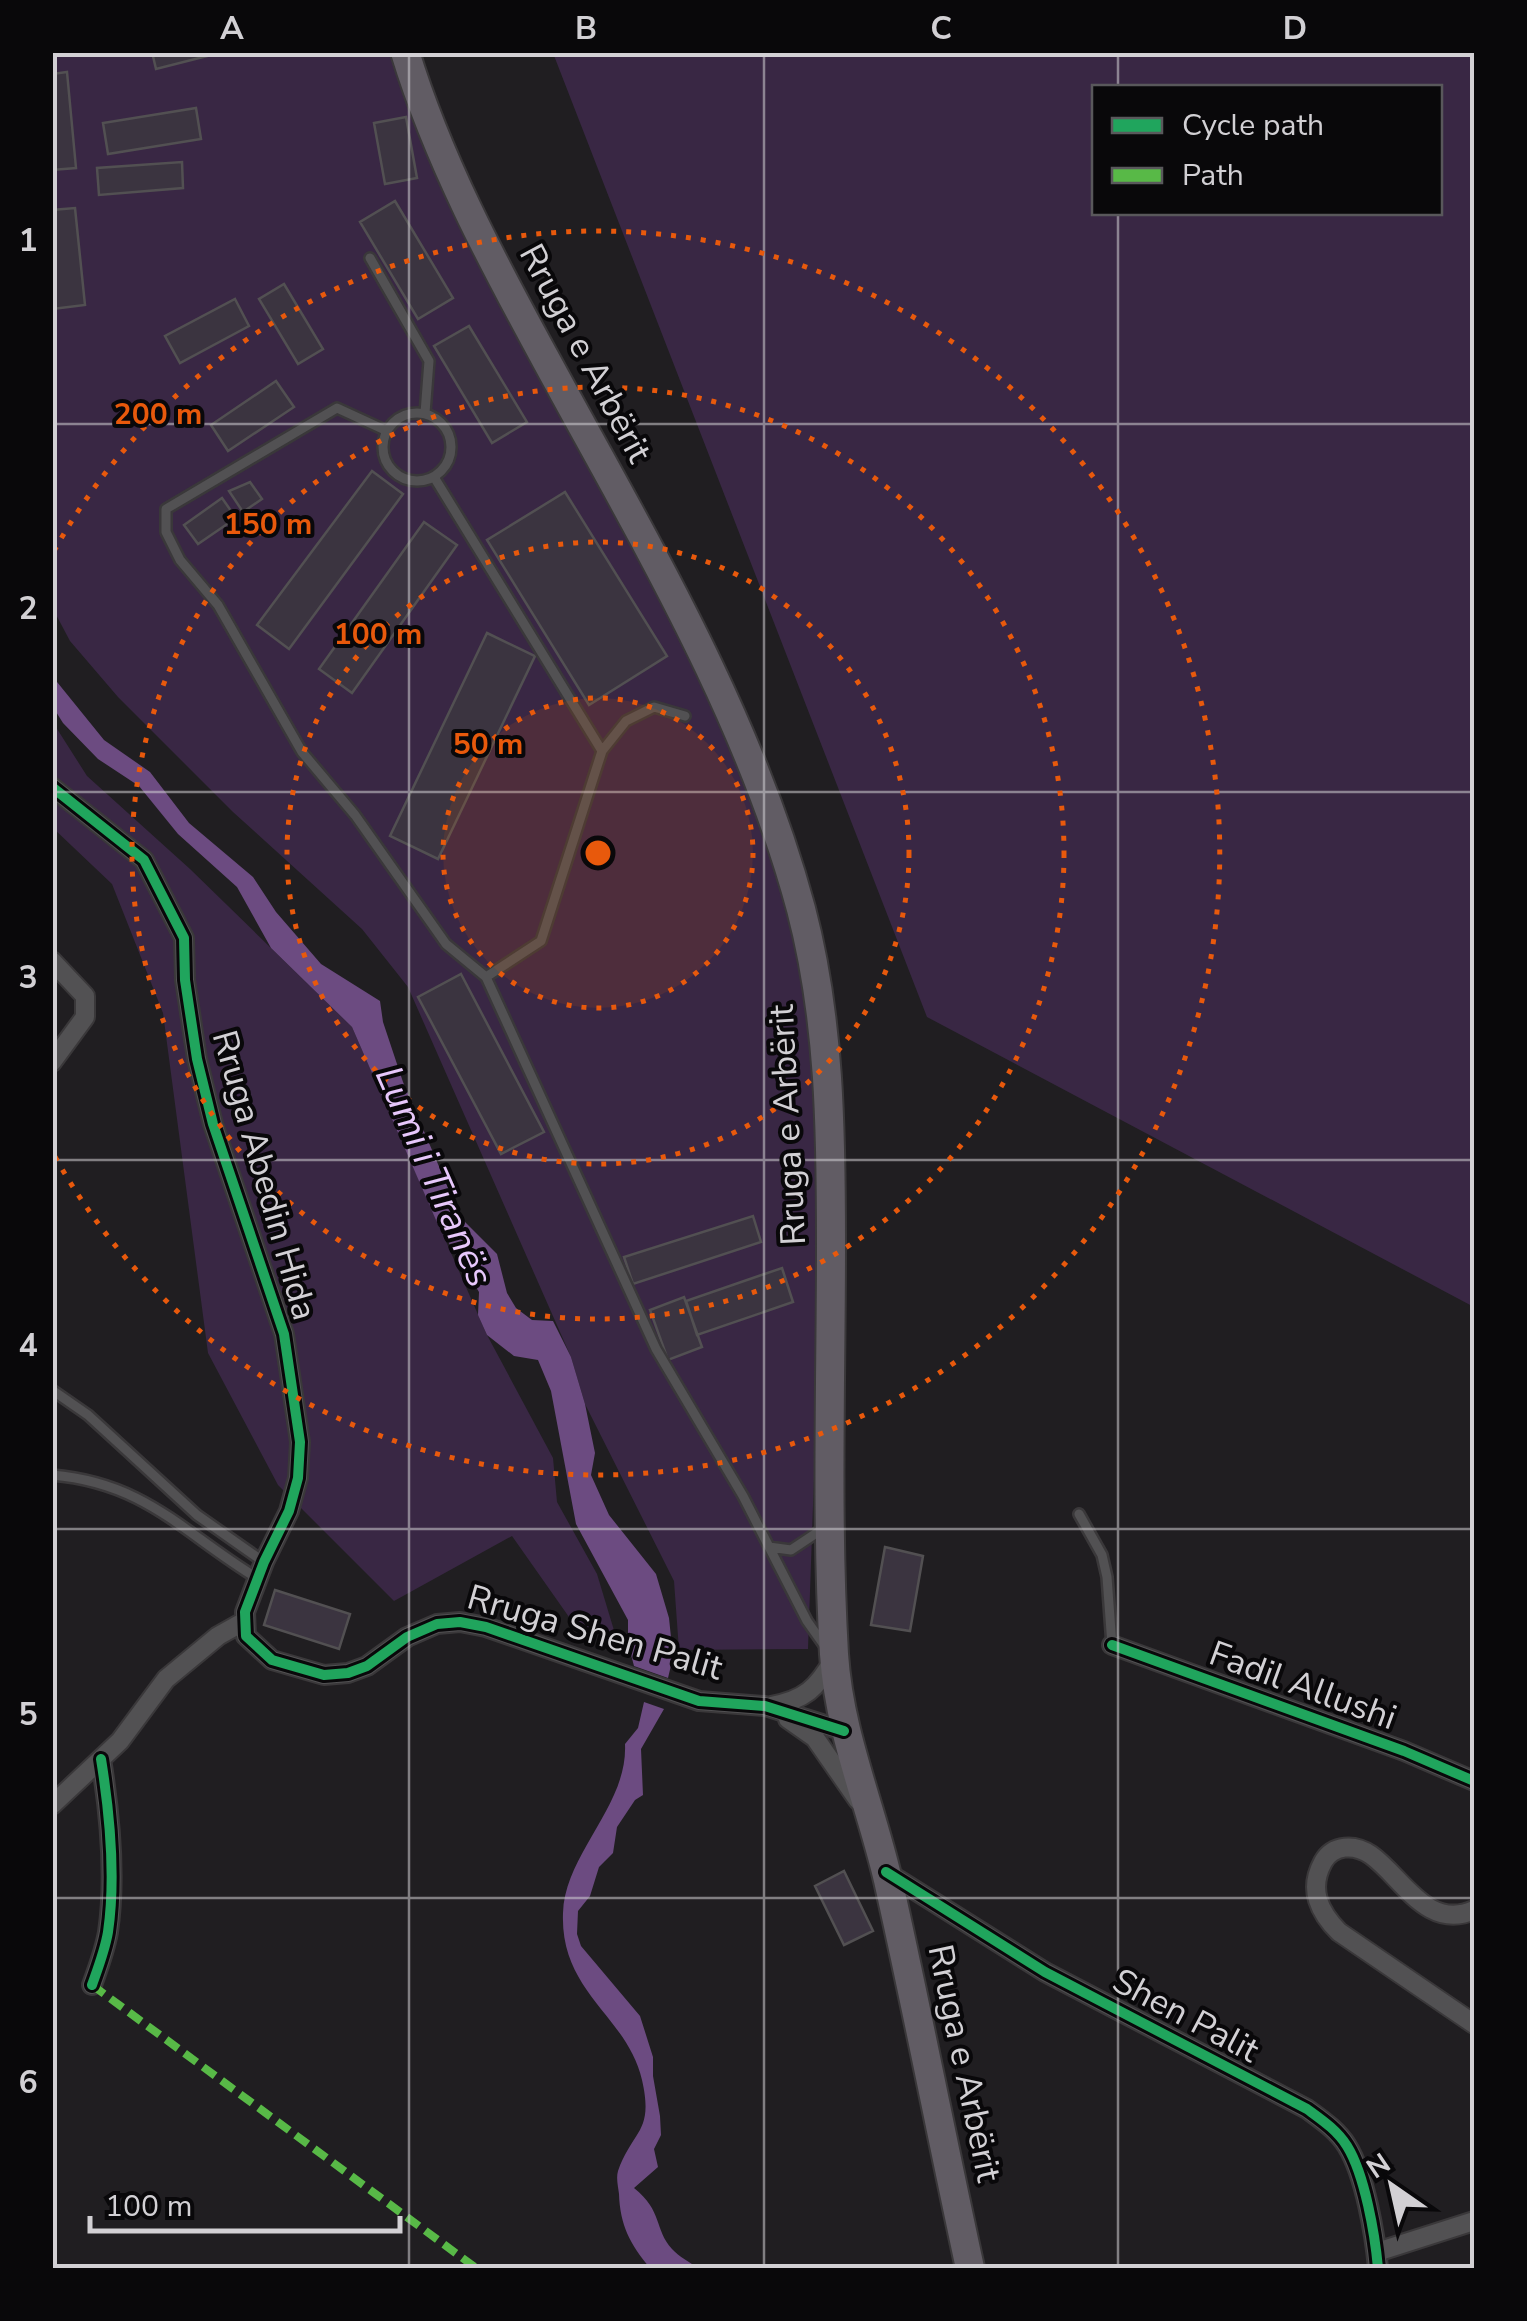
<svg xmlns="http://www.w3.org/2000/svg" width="1527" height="2321" font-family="'Nunito Sans',sans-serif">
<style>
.green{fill:#392744;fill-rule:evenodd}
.water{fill:#6c4b81}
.building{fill:#3b3440;stroke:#525052;stroke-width:2.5}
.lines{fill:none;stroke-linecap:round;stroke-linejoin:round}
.service-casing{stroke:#3a383a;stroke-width:14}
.minor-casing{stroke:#3a383a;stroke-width:22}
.primary-casing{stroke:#3a383a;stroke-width:32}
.service{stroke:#525153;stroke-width:9}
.minor{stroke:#525153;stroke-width:18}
.primary{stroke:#615c64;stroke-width:28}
.quiet{stroke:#58b947;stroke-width:8;stroke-dasharray:15 8;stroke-linecap:butt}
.cycleway-casing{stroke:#09080a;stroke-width:16}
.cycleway{stroke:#20a55d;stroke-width:10}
.grid{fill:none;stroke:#d2d0d4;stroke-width:2.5;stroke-opacity:0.55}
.ring{fill:none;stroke:#e8590c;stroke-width:5;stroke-dasharray:5 10}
.labels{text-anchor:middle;stroke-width:8;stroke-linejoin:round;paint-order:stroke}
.street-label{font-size:35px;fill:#d2d0d4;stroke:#09080a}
.water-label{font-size:38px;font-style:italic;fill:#e7c7fb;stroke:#09080a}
.centre{fill:#e8590c;stroke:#09080a;stroke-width:5}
.ring-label{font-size:30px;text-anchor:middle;font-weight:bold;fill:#e8590c;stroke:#09080a;stroke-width:8;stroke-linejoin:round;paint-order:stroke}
.neatline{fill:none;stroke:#d2d0d4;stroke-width:4}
.grid-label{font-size:32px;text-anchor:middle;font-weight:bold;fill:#d2d0d4}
</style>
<rect width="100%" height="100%" fill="#201e21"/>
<path class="green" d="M52,53H409L478,215L740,740L799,928L820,1119L821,1277L808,1649L679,1650L674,1581L585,1404L571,1357L408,987L362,929L233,812L118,697L70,641L53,609Z
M553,53H1474V1307L927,1017ZM1094,88H1440V212H1094Z
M52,721L87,776L190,869L352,1027L487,1335L553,1458L557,1502L597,1574L616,1637L576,1627L512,1536L394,1601L278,1485L208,1353L163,1013L112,884L53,828Z"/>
<path class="water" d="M53,677L104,740L150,772L189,823L253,877L276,912L321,964L380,1001L383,1022L403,1082L461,1218L497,1254L507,1293L516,1308L532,1320L553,1321L571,1357L585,1404L595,1453L591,1475L609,1515L656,1574L669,1618L673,1657L668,1678L634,1666L628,1643V1620L576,1524L551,1391L538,1360L514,1356L487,1335L478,1315L479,1292L439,1227L352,1027L271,948L237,887L178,834L139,786L98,759L63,723L53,707Z
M644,1702L664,1709L641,1749L643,1795L635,1800L617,1827L613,1853L599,1867L590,1896L578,1911L577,1934L581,1946L640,2016L653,2057V2076L660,2116L661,2135L654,2149L658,2167L634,2188C663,2211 654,2229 672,2249C679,2257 690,2262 698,2268H650C630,2244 620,2225 619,2194C618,2186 616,2178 618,2171C633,2129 654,2133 642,2080C627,2015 560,1993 563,1913C565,1853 628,1806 625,1744L638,1728Z"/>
<path class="building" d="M152,52H223L156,69Z
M67,72L76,168L52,170V74Z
M196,108L201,139L108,154L103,123Z
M406,117L417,178L385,184L374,123Z
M182,162L183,188L99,195L97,168Z
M395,201L453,298L418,319L360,222Z
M75,208L85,305L52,309V210Z
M284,284L323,349L298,364L259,299Z
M235,299L249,326L180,363L165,336Z
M469,326L527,422L492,443L434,346Z
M276,381L294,407L228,451L211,425Z
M372,471L403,494L289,649L257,625Z
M250,482L262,499L243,512L229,491Z
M565,492L667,656L589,705L487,540Z
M222,498L236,518L198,544L184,525Z
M424,522L457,545L352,693L319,669Z
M487,633L535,656L438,859L390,836Z
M461,974L544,1132L501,1154L418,997Z
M753,1216L761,1242L633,1284L624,1257Z
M782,1268L793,1302L697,1335L686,1301Z
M684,1297L702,1347L668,1360L650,1310Z
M885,1547L923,1556L910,1631L871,1625Z
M275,1590L350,1614L339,1649L264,1625Z
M844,1871L873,1931L844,1945L815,1886Z"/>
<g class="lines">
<defs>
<path id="service" d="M370,258L429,361L425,413
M383 447a34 34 0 1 1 68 0a34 34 0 1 1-68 0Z
M387,431L337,408L166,509V532L180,560L218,605L302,752L355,815L446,944L486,977
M434,477L602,751
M685,716L654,707L626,721L602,751L541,941L486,977L656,1349L743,1496L807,1621L824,1645
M52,1390L88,1415L197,1515L264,1562
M52,1475C146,1483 183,1533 257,1578
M1079,1514L1102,1555L1107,1577L1112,1645
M769,1547L791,1550L824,1528"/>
<path id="minor" d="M52,787L144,860L184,938L185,980L197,1059L213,1124L284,1334L300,1442L298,1478L289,1511L264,1562L245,1612L246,1636L272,1660L324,1675L348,1673L367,1666L407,1637L437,1624L460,1622L486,1627L699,1701L765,1706L844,1731
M52,961L85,996V1017L52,1062
M1112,1645L1404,1751L1474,1781
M771,1706C805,1700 817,1688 834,1659
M788,1719L815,1738L858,1800
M52,1805L120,1741L166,1679L218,1636L243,1622
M886,1872L1045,1972L1307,2109C1322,2120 1337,2130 1347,2146C1365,2175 1375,2235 1378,2268
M1474,1910C1427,1931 1402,1877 1371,1855C1355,1844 1333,1844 1323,1862C1317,1873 1314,1887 1318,1900C1322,1913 1329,1922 1339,1932L1474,2024
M92,1985C98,1968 105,1950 108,1932C116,1877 110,1815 101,1759
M1377,2252L1474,2221"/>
<path id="primary" d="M405,52C438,160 492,261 546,360C642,537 748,712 801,909C830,1019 831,1132 831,1245C831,1381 826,1518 834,1654C839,1733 870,1803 888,1880C917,2009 942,2139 970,2268"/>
</defs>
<use href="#service" class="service-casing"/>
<use href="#minor" class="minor-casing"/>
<use href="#primary" class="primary-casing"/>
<use href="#service" class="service"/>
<use href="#minor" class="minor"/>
<use href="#primary" class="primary"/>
<path class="quiet" d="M92,1985L476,2268"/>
<defs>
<path id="cycleway" d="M52,787L144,860L184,938L185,980L197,1059L213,1124L284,1334L300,1442L298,1478L289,1511L264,1562L245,1612L246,1636L272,1660L324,1675L348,1673L367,1666L407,1637L437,1624L460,1622L486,1627L699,1701L765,1706L844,1731
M1112,1645L1404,1751L1474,1781
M886,1872L1045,1972L1307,2109C1322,2120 1337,2130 1347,2146C1365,2175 1375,2235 1378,2268
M92,1985C98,1968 105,1950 108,1932C116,1877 110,1815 101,1759"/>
</defs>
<use href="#cycleway" class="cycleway-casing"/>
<use href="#cycleway" class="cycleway"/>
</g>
<path class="grid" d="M409,52V2268M764,52V2268M1118,52V88M1118,212V2268M52,424H1474M52,792H1474M52,1160H1474M52,1529H1474M52,1898H1474"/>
<circle cx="598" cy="853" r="155" fill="#e8590c" fill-opacity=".12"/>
<g class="ring">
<circle cx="598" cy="853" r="155"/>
<circle cx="598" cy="853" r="311"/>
<circle cx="598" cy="853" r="466"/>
<path d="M54 551A622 622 0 1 1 54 1155"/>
</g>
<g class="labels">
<g class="street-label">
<text transform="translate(586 353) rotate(62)" y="12">Rruga e Arbërit</text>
<text transform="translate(787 1125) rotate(-93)" y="12">Rruga e Arbërit</text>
<text transform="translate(265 1175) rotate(74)" y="12">Rruga Abedin Hida</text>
<text transform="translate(595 1632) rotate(16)" y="12">Rruga Shen Palit</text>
<text transform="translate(1303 1685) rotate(20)" y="12">Fadil Allushi</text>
<text transform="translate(1186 2015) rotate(28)" y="12">Shen Palit</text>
<text transform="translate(965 2063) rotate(78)" y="12">Rruga e Arbërit</text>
</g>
<g class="water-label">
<text transform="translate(435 1176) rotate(66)" y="13">Lumi i Tiranës</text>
</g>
</g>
<circle cx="598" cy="853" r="15" class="centre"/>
<g class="ring-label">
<text x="158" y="424">200 m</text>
<text x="268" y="534">150 m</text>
<text x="378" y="644">100 m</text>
<text x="488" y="754">50 m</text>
</g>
<rect width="1527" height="2321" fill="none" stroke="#09080a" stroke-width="110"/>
<rect x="1092" y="85" width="350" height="130" fill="#09080a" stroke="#59585b" stroke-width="2.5"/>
<rect x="1112" y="118" width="50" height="15" fill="#20a55d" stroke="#59585b" stroke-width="2.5"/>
<text x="1182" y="135" font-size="30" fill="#d2d0d4">Cycle path</text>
<rect x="1112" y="168" width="50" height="15" fill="#58b947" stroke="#59585b" stroke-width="2.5"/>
<text x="1182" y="185" font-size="30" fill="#d2d0d4">Path</text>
<g transform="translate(1392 2186) rotate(326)" stroke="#09080a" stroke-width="8" paint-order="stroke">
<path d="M0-8L18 38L0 25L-18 38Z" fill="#d2d0d4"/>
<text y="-15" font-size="28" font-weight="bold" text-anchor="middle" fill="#d2d0d4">N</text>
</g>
<path d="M90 2216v15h310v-15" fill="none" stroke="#d2d0d4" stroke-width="5"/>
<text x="105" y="2216" font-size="30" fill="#d2d0d4" stroke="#09080a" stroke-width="8" paint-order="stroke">100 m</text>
<rect x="55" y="55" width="1417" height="2211" class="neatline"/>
<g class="grid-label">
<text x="232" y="39">A</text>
<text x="586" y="39">B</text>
<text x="941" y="39">C</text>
<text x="1295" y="39">D</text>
<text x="28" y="251">1</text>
<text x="28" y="619">2</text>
<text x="28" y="988">3</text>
<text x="28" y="1356">4</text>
<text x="28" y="1725">5</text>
<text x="28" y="2093">6</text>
</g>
</svg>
